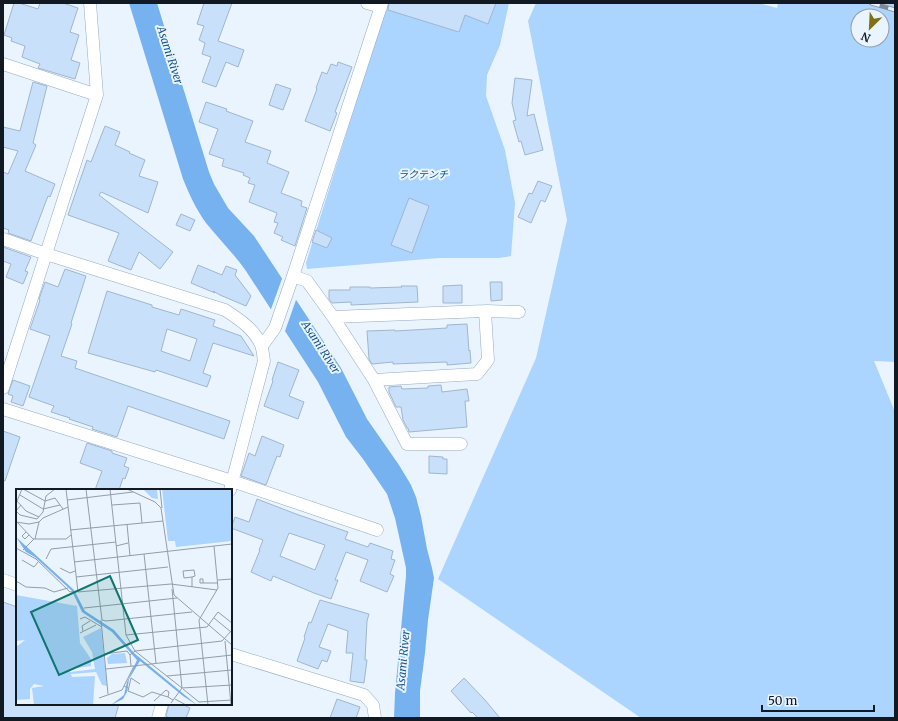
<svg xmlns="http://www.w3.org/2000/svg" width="898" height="721" font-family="Merriweather,'Noto Sans JP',serif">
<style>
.green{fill:#abd4ff;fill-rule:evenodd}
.water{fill:#76b2f0}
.pier{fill:#eaf4ff}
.building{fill:#c8e0fa;stroke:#9fb6cf;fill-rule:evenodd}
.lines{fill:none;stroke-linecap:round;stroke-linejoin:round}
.minor-casing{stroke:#94abc4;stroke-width:13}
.minor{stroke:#fff;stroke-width:12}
.rail-casing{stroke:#808a94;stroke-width:4.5}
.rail{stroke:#eaf4ff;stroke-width:3;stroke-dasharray:9;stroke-linecap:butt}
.labels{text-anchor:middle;stroke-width:4;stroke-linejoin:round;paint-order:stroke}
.park-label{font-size:10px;font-style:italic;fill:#0a4d84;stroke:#eaf4ff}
.water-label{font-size:11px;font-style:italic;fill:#15548c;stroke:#eaf4ff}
.inset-road{fill:none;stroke:#939da7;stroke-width:1}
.view{fill:#0f766e;fill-opacity:0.15;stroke:#0f766e;stroke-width:2}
.inset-edge{fill:none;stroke:#111a23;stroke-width:2}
</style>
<rect width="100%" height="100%" fill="#eaf4ff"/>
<path class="green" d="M387,3H509L500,45L487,75L486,96L505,150L515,203L511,256L499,258H439L307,269L306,263Z
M536,3H758L777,8L778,3H895V362L874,361L895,412V718H641L438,579L536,358L567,220L528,21ZM858,16H882V40H858Z"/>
<path class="water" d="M129,3H157L209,172L214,184L228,208L254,236L341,368L367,419L399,465L411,485L416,497L421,516L427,549L432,568L434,578L428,620L425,653L420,691V718H394L395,693L406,576V568L395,518L387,494L363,459L346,437L318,382L246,271C234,254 219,239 206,223C196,209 189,194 183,179Z"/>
<path class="pier" d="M283,276L297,297L284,334L270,312Z"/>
<path class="building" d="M14,3H19L38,9L40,3H63L78,8L70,32L79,35L71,60L80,63L75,79L38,68L40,64L22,57L25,46L11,41L12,38L4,35Z
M204,3H232L218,41L244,50L238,67L226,62L216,87L202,82L211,57L202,54L205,43L199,40L204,26L197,24Z
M389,3H496L488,24L465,15L459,32L388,10Z
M338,62L352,67L335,112L337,113L330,131L305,121L317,89L316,88L322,72L327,74L331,64L337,66Z
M515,78L532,80L527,116L534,114L543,150L525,155L521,141L519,142L513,121L516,120L512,103Z
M33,82L47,86L33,143L36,145L25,171L55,184L50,197L48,196L31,241L8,233L9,230L3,228V172L8,174L18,151L3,147V127L20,131Z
M276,84L291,89L283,110L269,105Z
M206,102L227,109L226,111L253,121L245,142L271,151L267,163L289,172L281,193L302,201L301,206L307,208L295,246L281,240L283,237L274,233L278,223L274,222L277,213L249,202L255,185L248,183L250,178L243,175L244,173L222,166L224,159L209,154L218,129L199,122Z
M105,126L120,132L115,145L130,152L129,153L145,160L139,176L158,182L148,213L101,192L99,195L173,252L160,269L139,252L131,270L108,261L119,233L68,215L87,160L91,162Z
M538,181L552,186L545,202L541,200L531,223L518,217L529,193L532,194Z
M409,198L429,206L412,253L391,245Z
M181,214L195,220L190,231L176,225Z
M316,230L332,238L327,248L312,242Z
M3,247L31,257L25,271L28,272L23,284L6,277L11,264L3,261Z
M198,265L222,275L226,266L237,270L235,275L251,296L246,306L220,295L213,291L215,293L191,283Z
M65,269L86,276L71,323L72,324L61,356L77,361L75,368L230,421L224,439L128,406L117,437L92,429L93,427L69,419L70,418L51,412L54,406L29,397L50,336L30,329L40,300L39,299L45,282L58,287Z
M490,282H502V300L491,301Z
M462,285V303H443V286Z
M401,286H417L418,302L351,305V302L332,303L329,299V290H350V287H370V288L402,287Z
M107,291L152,305V307L179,315L181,309L215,320L213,326L241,336L254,356L213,343L203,373L211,376L207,387L156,370L155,372L88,353ZM167,329L197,339L190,361L161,351Z
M467,324L469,351L470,350L471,363L447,365V362L393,364V362L372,364L369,359L367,331L395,330V331L447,328V325Z
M278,362L299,370L289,396L304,402L298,419L264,406L273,381L272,380Z
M13,380L30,386L23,406L11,402L13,396L8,394Z
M441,385L442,392L467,389L469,401H465L467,427L409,432L408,428H407L403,420L401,407H396L389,392V387L401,386L402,389L428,388V386Z
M3,431L20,437L5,481H3Z
M262,436L284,445L280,457L277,456L266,485L241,476L249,453L255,456Z
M87,443L112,451V453L127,458L124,466L129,468L125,479L123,478L119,490H95L102,471L80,463Z
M429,456L443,457V459H447V474L429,473Z
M257,499L296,514L348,532L345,539L368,547L370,543L393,551L391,559L395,560L390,574L394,576L387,592L360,581L368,560L346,552L335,580H338L331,599L314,593L273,576L271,581L251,572L260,550H259L263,540L231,528L235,517L249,522ZM289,533L325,545L315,570L280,556Z
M320,600L369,614L367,621L365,660H367L364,683L350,681L353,653H346L348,631L328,624L319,647L331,651L327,662L322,660L318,669L297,661L305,638L304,637L309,622L311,623Z
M3,602L17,607V704H119L115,718H3Z
M464,678L485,700L500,718H478L472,712L471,713L451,691Z
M337,699L360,707L356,718H330Z
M169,704H182L190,708L186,718H170L166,716Z"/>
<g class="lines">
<defs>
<path id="minor" d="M367,3L381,7
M3,64L97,95
M3,239L46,254L225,310C239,319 254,329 261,345C263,350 263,356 264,361L230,490
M293,276L307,281L333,317L374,380L407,444H461
M333,317L485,311L519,312
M262,346L275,328L293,276L382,3
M374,380L477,374L488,360L485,311
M3,388L97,95L90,3
M3,409L232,481L377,530
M3,580L17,585
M231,654L364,695L373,705L375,718
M158,718L162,704"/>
</defs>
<use href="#minor" class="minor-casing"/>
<use href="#minor" class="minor"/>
<defs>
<path id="rail" d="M871,3L895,10"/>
</defs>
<use href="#rail" class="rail-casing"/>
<use href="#rail" class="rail"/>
</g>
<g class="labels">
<g class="park-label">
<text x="423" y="178">ラクテンチ</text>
</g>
<g class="water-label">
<text transform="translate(170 55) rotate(72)" y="4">Asami River</text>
<text transform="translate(321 347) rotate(57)" y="4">Asami River</text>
<text transform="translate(403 660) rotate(-85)" y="4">Asami River</text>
</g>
</g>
<g transform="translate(16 489)">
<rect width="216" height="216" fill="#eaf4ff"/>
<path d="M127,0H141L142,10L136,9ZM146,0H216V52L160,58L159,52H152ZM0,106L61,117L64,154L75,170V177L54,180V183L79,180L76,163L67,148L85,139L91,197L86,196L80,183L55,185L56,188L79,187L77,216H18L16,199L28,197L18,195L14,200V210L0,211V158L9,151L0,152ZM109,164L111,174L92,175L91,169L96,165Z" fill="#abd4ff"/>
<path d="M0,48L58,101L69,122L98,141L118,164L181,216L167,207L124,172L113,190L111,203L107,210L95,216L108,206L111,193L121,171L96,143L66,123L56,102L19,68L10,63L0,72L10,63Z" fill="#76b2f0"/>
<path class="inset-road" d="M7,0L29,12L39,9L47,20M50,0L62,103L155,95L201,101M70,0L86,131L90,132L176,123M94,0L110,146L115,155L119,162L166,199L216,196M111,0L139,13L145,19L158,106L216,156M144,0L146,19M4,6L27,20L44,16M51,11L117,3M1,12L10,22L23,28M1,12L6,0M5,16L0,22L4,26L21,30L27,23L30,7L39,0M96,16L124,14L126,34M0,32L17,50H50L55,46M0,33L13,35L23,33M111,35L114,67M54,41L147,32M10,43L6,47L9,50L13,46M19,50L23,33L27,29L52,18M100,57L112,54M0,59L20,70L54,103L61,102M7,61L18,50M128,65L140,174M30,70L35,60L100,53M6,71L18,78L22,73M58,73L216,55M44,79L54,84L59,82M60,88L152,78M176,88L179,87L178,81L167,82L168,89L176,88V98M202,91L216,90M0,92L10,98L29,99L38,103L52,99M187,94V90H184V94H202M68,119L161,109M198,129L215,143M64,130L69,128L86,138M85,131L92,205M67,142L66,137L74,132M64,144L80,136M110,146L191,138L202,123L216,134M209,152L215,216M88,165L111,162L114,166M115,177L114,166L119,162L206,152L216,141M90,180L216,166M151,187L216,181M124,195L115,189L112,202L127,208L136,203L152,208M108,197L118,177M167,200L183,213L216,211M83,209L106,201L108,197L112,199M159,210L170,216M138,212L150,201L153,203L152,208L157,211M155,214L166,199L156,100M192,216L183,131L202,99L198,57"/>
<path class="view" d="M94,87L122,151L43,186L15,123Z"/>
<rect width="216" height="216" class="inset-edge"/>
</g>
<rect width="898" height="721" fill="none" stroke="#111a23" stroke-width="8"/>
<g transform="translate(870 28) rotate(204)"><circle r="19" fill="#eaf4ff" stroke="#939da7"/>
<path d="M0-3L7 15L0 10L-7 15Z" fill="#7f7212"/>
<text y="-6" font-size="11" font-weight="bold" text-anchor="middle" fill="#111a23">N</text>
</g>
<path d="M762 705v6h112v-6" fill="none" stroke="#111a23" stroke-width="2"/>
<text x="768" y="705" font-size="12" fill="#111a23" stroke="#eaf4ff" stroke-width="3" paint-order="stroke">50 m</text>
</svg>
